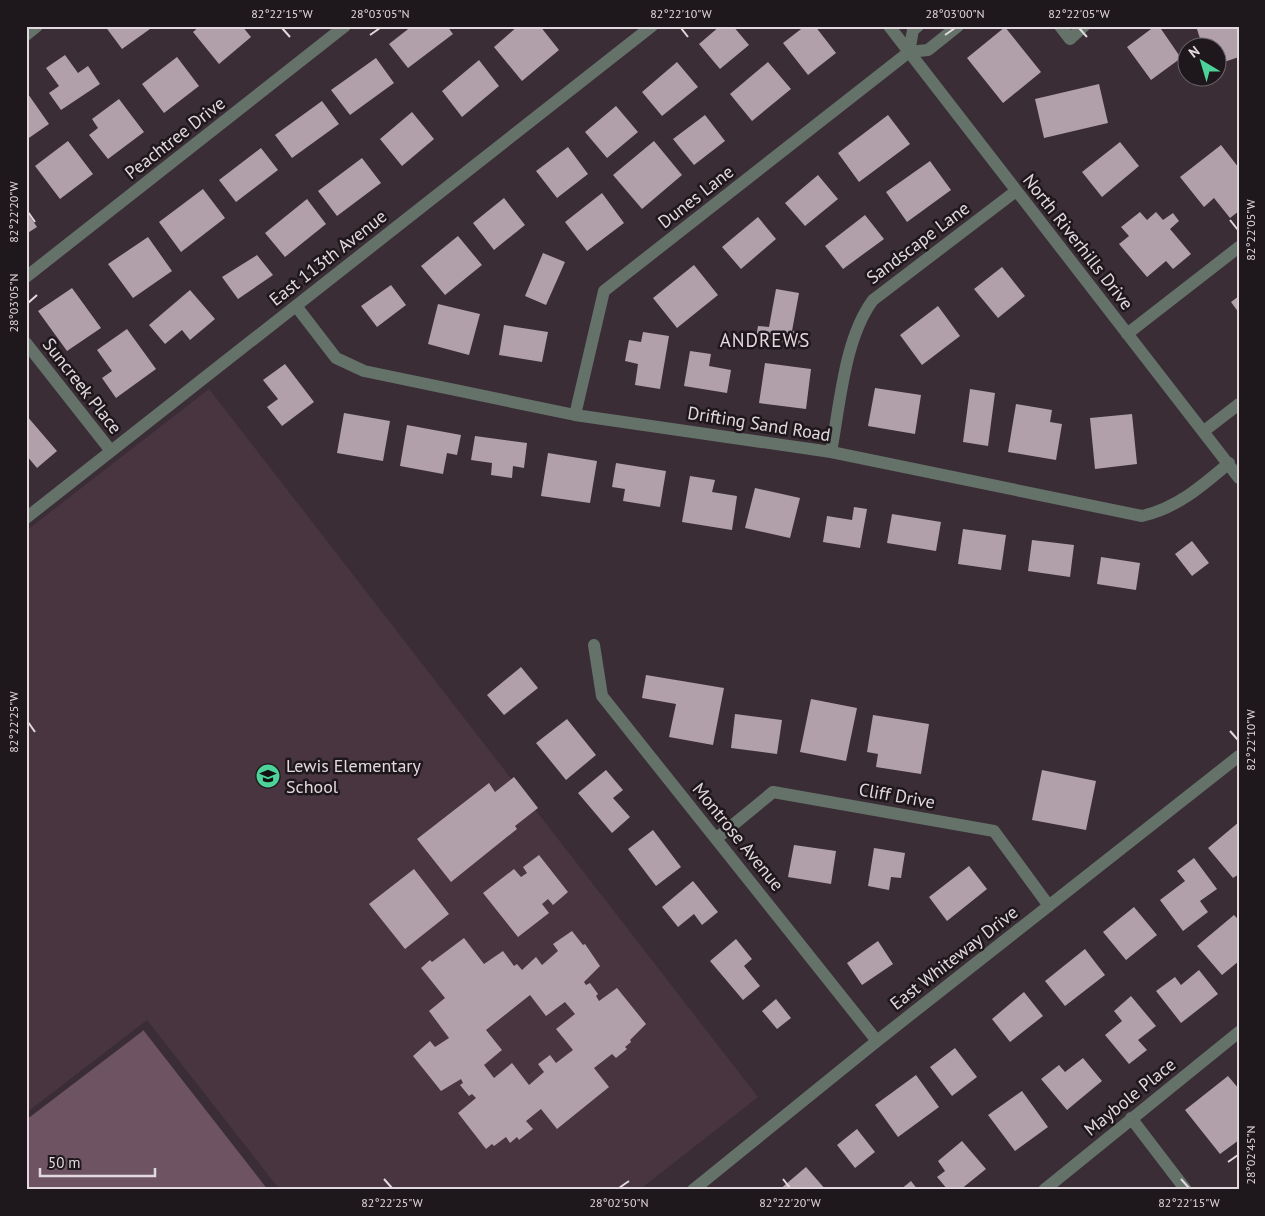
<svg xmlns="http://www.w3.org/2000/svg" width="1265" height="1216" font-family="'PT Sans',sans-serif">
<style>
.built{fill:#483540}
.green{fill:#6e5363}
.building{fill:#b1a0a9;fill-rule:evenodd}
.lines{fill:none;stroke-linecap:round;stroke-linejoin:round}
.minor{stroke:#64726a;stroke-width:12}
.ticks{fill:none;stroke:#e2d9de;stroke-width:2}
.labels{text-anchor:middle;stroke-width:5;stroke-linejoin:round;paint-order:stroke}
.street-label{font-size:18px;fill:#e2d9de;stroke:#1e171b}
.poi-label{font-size:18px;fill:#e2d9de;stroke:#1e171b;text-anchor:start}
.neighbourhood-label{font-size:19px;letter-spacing:1px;fill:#e7d5df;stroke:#1e171b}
.neatline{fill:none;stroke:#e2d9de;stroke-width:2}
.ticks-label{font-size:12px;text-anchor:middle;fill:#e2d9de}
</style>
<rect width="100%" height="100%" fill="#3a2d35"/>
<path class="built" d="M209,389L758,1097L639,1190H280L147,1020L26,1113V531Z"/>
<path class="green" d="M144,1030V1031L268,1190H26V1120Z"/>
<path class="building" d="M105,26H147L150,29L122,49Z
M200,26H242L251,37L219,64L193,32Z
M412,26H447L453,34L408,68L389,44Z
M518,26H540L559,50L522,81L494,47Z
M720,26H733L749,45L720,69L699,44Z
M805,26H815L836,53L808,75L783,43Z
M1155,26H1159L1181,58L1151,80L1127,47Z
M1196,26H1239V57L1218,64V48H1203Z
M1005,27L1041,72L1003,103L967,58Z
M65,55L78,73L88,66L100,84L61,110L49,93L59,86L46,68Z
M177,57L199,86L164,113L142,84Z
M376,58L394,83L350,115L331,90Z
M479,60L499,86L462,117L442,91Z
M677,62L698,87L662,116L642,92Z
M768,62L791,89L752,121L730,94Z
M1099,84L1108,123L1044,138L1035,99Z
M28,94L49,124L26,140V95Z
M119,99L144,132L108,159L89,135L98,128L92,119Z
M322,101L339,124L292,158L275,135Z
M616,106L638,132L607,158L585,132Z
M412,112L434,139L402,166L380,139Z
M705,115L725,141L694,165L673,139Z
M888,115L910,144L859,182L838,153Z
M68,141L93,174L60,199L35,166Z
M654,141L682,175L642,209L613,175Z
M1120,142L1139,166L1102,197L1082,172Z
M1221,145L1239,168V211L1230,218L1214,198L1204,207L1180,177Z
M568,147L588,174L557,198L536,171Z
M261,148L278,170L236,202L219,180Z
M362,158L381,183L337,216L318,191Z
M930,161L951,190L907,222L886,192Z
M818,175L838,199L805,226L785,203Z
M203,189L225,218L181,252L159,222Z
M602,193L624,223L587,251L565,222Z
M504,198L525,225L494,250L473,223Z
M307,199L326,224L285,257L265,233Z
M26,211L37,227L26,234Z
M1140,212L1147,220L1156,212L1163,220L1173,213L1179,221L1170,229L1191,254L1173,269L1166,261L1147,277L1119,244L1129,236L1121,227Z
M865,215L884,239L843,269L825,246Z
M758,217L776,239L741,269L722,247Z
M458,236L482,265L445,295L421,266Z
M148,237L172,271L133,298L108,264Z
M543,253L565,262L546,305L525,296Z
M257,255L273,275L238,299L222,277Z
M694,265L718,295L677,328L653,298Z
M1002,267L1025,296L998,318L974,289Z
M391,285L406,305L377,327L361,306Z
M72,288L101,328L67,351L38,311Z
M776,289L799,293L792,331L803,333L801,345L756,338L758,326L769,327Z
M190,290L215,319L190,340L182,330L165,344L149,325Z
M1239,296V313L1231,302Z
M438,304L480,314L469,355L428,344Z
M938,306L960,336L922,365L900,335Z
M504,325L548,332L542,362L499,355Z
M127,329L156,369L116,398L102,378L112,371L97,350Z
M643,332L669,336L660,389L635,385L638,364L625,361L629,340L641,342Z
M690,351L711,354L709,366L731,370L727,393L684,386Z
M765,363L811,369L806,409L759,403Z
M285,364L314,402L282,426L267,407L278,399L263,380Z
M875,388L921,395L915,434L868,426Z
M970,389L995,393L988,446L963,442Z
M1016,404L1052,410L1050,422L1062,424L1056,460L1008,452Z
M344,413L390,421L383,461L337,453Z
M1132,414L1137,464L1095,469L1090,418Z
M26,415L57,451L37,468L26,455Z
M407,425L461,435L457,455L447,453L443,474L400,466Z
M475,436L527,443L524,468L513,466L512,478L491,475L492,463L471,460Z
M548,453L597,461L590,503L541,496Z
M616,463L666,471L660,507L623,501L625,489L612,487Z
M690,476L715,480L712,492L737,496L732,530L682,522Z
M755,488L800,498L790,538L745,528Z
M854,507L867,509L860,548L823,542L827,516L852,520Z
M892,514L941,522L936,551L887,543Z
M963,529L1006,535L1001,570L958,564Z
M1032,540L1074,545L1070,577L1028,571Z
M1192,541L1209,563L1192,576L1175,554Z
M1101,557L1140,563L1136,590L1097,584Z
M521,667L538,688L504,715L487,695Z
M646,675L724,688L713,745L669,737L676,704L642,698Z
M811,699L857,708L846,761L800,752Z
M735,714L782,720L777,754L731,748Z
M873,715L929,724L921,774L876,767L878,754L867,752Z
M567,719L596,755L566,780L536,743Z
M606,770L623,790L613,798L630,817L612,833L578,793Z
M1042,770L1096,781L1086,830L1032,820Z
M514,777L538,808L515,826L517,829L451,882L417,839L489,783L495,792Z
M1239,822V874L1233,878L1208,848Z
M653,830L681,867L656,886L628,849Z
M794,845L836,851L831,884L788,877Z
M874,848L905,853L901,878L891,877L889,890L868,886Z
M539,855L568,892L553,905L548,899L542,904L549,913L518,937L483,893L514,869L521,877L527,873L523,867Z
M1194,858L1217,889L1200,901L1208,912L1183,931L1160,900L1185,881L1177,871Z
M969,866L987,889L947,921L929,897Z
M414,869L449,914L405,949L369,904Z
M693,881L718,912L702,925L694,914L678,927L662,907Z
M1134,907L1157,935L1126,960L1103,932Z
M1234,915L1239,920V961L1222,975L1197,946Z
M572,931L583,945L585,944L600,966L584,982L586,985L590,983L598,994L596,996L599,1001L617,988L646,1024L630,1040L631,1042L625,1047L627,1049L616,1058L612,1054L594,1068L609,1087L557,1129L541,1109L526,1121L533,1129L519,1140L517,1137L510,1143L506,1137L494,1146L492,1144L486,1149L458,1113L476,1098L472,1094L469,1096L460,1085L463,1083L461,1079L441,1091L413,1056L430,1041L435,1047L449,1038L429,1011L445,998L421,968L430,960L432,962L464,938L484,964L503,951L514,966L517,964L522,970L536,957L542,965L558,951L553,944ZM530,995L546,1016L565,1002L575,1014L556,1029L573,1050L556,1063L550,1055L538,1064L544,1072L529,1085L512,1063L494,1078L484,1065L502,1050L486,1030Z
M736,939L752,959L744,966L760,986L743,1000L710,961Z
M878,941L893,964L862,985L847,963Z
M1085,949L1105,975L1065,1006L1045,981Z
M1199,970L1218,994L1181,1023L1156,991L1175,977L1181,985Z
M1024,992L1043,1016L1010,1042L992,1019Z
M1131,996L1156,1026L1138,1040L1147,1050L1129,1064L1105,1035L1122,1021L1114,1011Z
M776,999L791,1018L777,1029L762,1011Z
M955,1048L977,1077L952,1096L930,1067Z
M1083,1058L1102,1081L1067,1110L1041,1079L1059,1065L1065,1072Z
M916,1075L939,1107L898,1137L875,1105Z
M1228,1076L1239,1089V1140L1220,1154L1185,1110Z
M1022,1091L1048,1127L1015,1151L988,1115Z
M857,1129L875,1152L855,1168L837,1145Z
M962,1141L986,1169L960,1190H948L937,1177L945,1171L938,1161Z
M806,1167L826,1190H779Z
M911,1181L918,1190H900Z"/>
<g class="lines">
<path class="minor" d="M889,26L1239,478
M1060,26L1070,39L1084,26
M26,35L37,26
M909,52L913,30L918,26
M26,277L345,26
M296,306L336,358L364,371L575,415L831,452L1142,516C1177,508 1202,486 1229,463
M1127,334L1239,247
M26,343L111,451
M575,415L604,291L909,52L928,50L958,26
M1204,431L1239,404
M831,452C840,405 844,339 873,300L1016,191
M26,518L652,26
M594,645L602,696L877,1041
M717,838L773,792L994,831L1049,906
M1131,1118L1186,1190
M693,1190L877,1041L1239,756
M1044,1190L1239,1032"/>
</g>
<path class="ticks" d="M282,28L290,37M681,28L688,37M1079,28L1087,37M370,35L380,28M945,35L955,28M28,212L35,222M1230,220L1238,230M28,303L37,295M28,722L35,732M1230,731L1238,740M1228,1162L1238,1155M384,1179L392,1188M783,1179L790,1188M1181,1179L1189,1188M619,1188L629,1181"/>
<defs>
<symbol id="school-disc" viewBox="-11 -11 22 22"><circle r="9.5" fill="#4dd39a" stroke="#1e171b"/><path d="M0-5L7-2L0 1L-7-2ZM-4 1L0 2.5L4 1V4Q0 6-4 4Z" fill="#111"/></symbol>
</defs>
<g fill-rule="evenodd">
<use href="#school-disc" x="254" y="762" width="28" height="28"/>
</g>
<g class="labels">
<g class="street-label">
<text transform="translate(175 138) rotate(-38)" y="6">Peachtree Drive</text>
<text transform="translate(696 197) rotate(-38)" y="6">Dunes Lane</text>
<text transform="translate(1078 242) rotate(52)" y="6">North Riverhills Drive</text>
<text transform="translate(918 243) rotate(-37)" y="6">Sandscape Lane</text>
<text transform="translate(328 258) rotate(-38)" y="6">East 113th Avenue</text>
<text transform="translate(82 386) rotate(52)" y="6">Suncreek Place</text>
<text transform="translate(759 424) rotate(9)" y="6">Drifting Sand Road</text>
<text transform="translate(897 796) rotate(10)" y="6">Cliff Drive</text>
<text transform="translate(738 837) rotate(51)" y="6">Montrose Avenue</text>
<text transform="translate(954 958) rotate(-38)" y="6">East Whiteway Drive</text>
<text transform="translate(1130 1097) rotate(-39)" y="6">Maybole Place</text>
</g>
<g class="poi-label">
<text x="286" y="772">Lewis Elementary<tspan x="286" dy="21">School</tspan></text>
</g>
<g class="neighbourhood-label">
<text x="765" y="347">ANDREWS</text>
</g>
</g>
<rect width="1265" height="1216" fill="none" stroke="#1e171b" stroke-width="55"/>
<g transform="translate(1202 62) rotate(322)"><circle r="24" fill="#1e171b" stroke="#6c6569"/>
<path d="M0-4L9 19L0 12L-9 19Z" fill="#4dd39a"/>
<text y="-8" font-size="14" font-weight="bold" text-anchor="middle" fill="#e2d9de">N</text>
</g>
<path d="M40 1168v8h115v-8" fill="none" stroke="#e2d9de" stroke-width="2.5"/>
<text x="48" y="1168" font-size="15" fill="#e2d9de" stroke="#1e171b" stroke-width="4" paint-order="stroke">50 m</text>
<rect x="28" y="28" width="1210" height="1160" class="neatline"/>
<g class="ticks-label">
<text x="282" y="18">82°22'15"W</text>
<text x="380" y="18">28°03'05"N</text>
<text x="681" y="18">82°22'10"W</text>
<text x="955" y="18">28°03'00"N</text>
<text x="1079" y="18">82°22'05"W</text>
<text transform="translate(14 212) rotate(-90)" y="4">82°22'20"W</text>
<text transform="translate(1251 230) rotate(-90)" y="4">82°22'05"W</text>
<text transform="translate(14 303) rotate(-90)" y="4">28°03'05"N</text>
<text transform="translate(14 722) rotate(-90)" y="4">82°22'25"W</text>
<text transform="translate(1251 740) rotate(-90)" y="4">82°22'10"W</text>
<text transform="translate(1251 1155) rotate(-90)" y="4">28°02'45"N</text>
<text x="392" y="1207">82°22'25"W</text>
<text x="619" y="1207">28°02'50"N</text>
<text x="790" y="1207">82°22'20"W</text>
<text x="1189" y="1207">82°22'15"W</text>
</g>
</svg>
